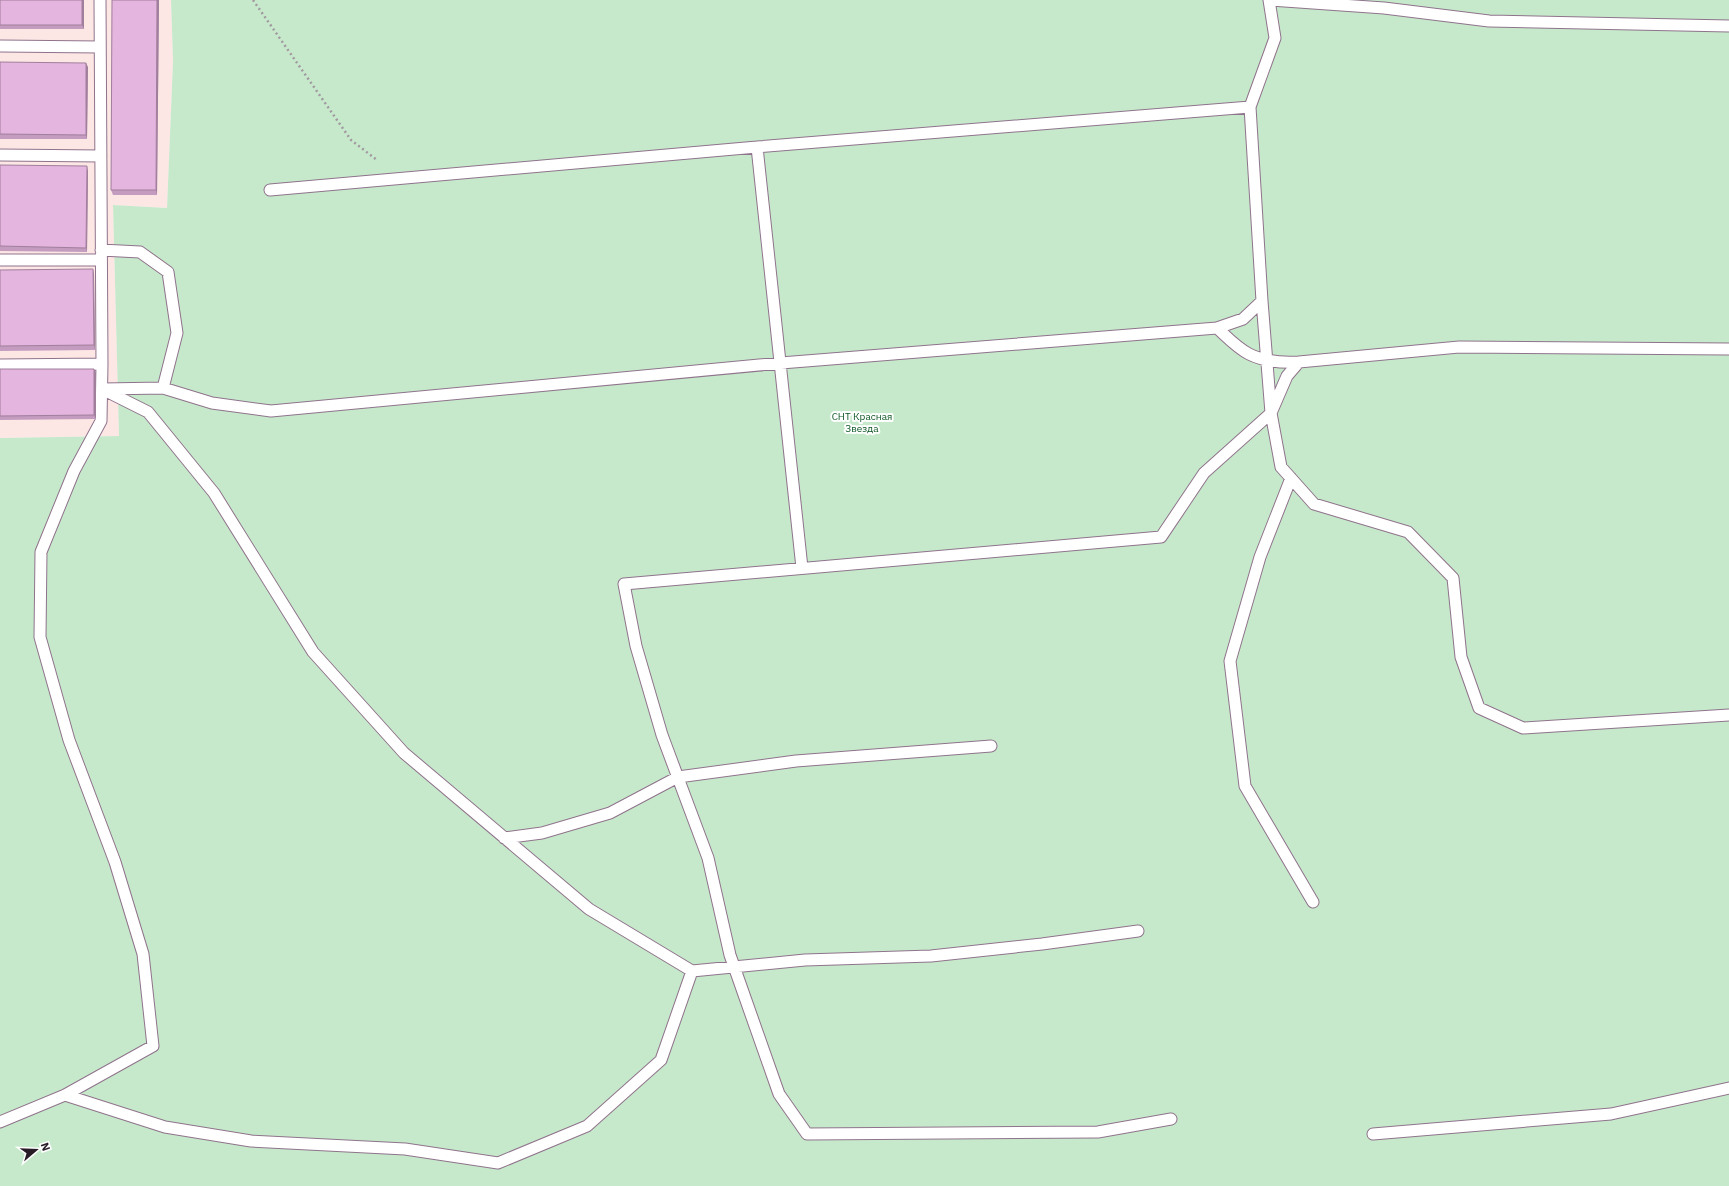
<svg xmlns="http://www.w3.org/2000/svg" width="1729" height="1186" font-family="'IBM Plex Sans',sans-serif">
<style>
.industrial{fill:#fde7e5}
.green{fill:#c7e9cb}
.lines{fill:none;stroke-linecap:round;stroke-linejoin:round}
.service-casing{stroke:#8f738c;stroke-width:13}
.path{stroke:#a199a0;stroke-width:2.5;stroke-dasharray:2 3;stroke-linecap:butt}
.service{stroke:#fff;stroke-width:11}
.wall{fill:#c49cc0}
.shaded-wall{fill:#a07f9c}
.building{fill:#e4b5df;stroke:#a07f9c}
.labels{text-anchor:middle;stroke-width:4;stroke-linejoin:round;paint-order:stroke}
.park-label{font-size:10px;fill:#0b5623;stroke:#fff}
</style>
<rect width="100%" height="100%" fill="#fbf5fa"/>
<path class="industrial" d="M0,0H171L173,61L167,208L113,205L119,436L0,438Z"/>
<path class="green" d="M171,0H1729V1186H0V438L119,436L113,205L167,208L173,61Z"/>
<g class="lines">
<defs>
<path id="service" d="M1729,26L1489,21L1384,8L1269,0L1275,38L1250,107L1262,301L1271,413L1281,467L1314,504L1408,532L1453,578L1461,657L1479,708L1523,728L1729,715
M0,46L100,47
M757,147L802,568
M0,155L101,156
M270,190L757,147L1250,107
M101,250L140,252L168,272L177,333L163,388
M0,260H101
M1217,328C1227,337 1237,348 1249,354C1263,361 1283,363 1299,362
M0,365L102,364L100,0
M102,389L148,412L214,493L313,652L404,753L589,909L692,971L805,960L931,956L1042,944L1138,931
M103,389L163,388L212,403L271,411L781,363L1217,328L1243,319L1262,301
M1291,478L1260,557L1230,661L1245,786L1313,902
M504,838L542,833L610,813L678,777L796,761L991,746
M65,1095L165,1127L251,1141L405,1149L498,1163L587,1126L661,1060L692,971
M1171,1119L1098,1132L807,1134L779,1094L730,955L708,858L662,735L636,646L624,584L1161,537L1204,473L1271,413L1287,376L1299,362L1459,347L1729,349
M0,1122L65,1095L153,1046L143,954L115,862L69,740L40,637L41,552L74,471L101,421L102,364
M1373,1134L1611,1114L1729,1088"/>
</defs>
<use href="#service" class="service-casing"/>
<path class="path" d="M253,0L351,140L377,160"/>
<use href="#service" class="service"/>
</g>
<path class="wall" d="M0,0H84V29H0Z
M112,0H159L157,195H113L111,190Z
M0,62L88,67L87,139H0Z
M0,165L88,171L87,252L0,251Z
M0,270L94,274L95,350L0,351Z
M0,369L96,373V419L0,420Z"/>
<path class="shaded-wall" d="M82,0H84V29L82,25Z
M157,0H159L157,195L156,190Z
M86,63L88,67L87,139L86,135Z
M87,166L88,171L87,252L86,248Z
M93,269L94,274L95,350L94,345Z
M94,369L96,373V419L94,415Z"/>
<path class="building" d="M0,0H82V25H0Z
M112,0H157L156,190H111Z
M0,62L86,63V135L0,134Z
M0,165L87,166L86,248L0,246Z
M93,269L94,345L0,346V270Z
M0,369H94V415L0,416Z"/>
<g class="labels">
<g class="park-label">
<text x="862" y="420">СНТ Красная<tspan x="862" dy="12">Звезда</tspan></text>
</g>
</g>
<g transform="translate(36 1150) rotate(71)" stroke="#ffffff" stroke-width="3" paint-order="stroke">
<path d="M0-3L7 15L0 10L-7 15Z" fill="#271c26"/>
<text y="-6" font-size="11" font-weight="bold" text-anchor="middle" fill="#271c26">N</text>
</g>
</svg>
